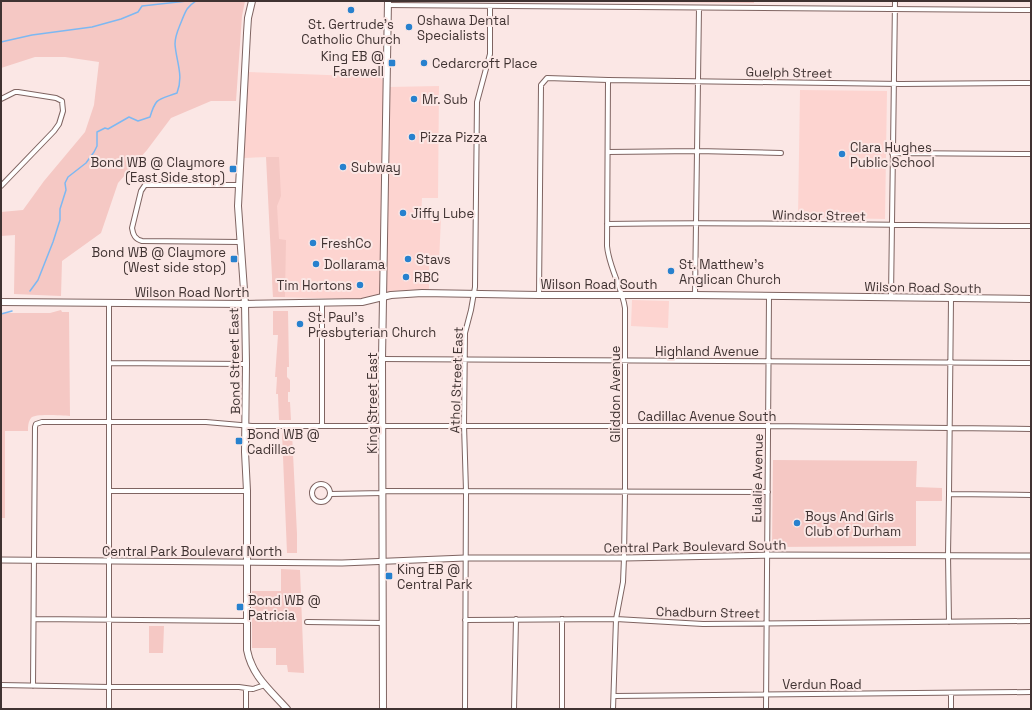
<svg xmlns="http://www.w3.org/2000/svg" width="1032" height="710" font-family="'Space Grotesk',sans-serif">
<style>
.built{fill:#fdd4d0}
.green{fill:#f5c8c4}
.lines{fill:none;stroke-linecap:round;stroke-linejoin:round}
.stream{stroke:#7db8f2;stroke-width:1.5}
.minor-casing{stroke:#7f6461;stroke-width:6}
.tertiary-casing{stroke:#7f6461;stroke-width:7}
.secondary-casing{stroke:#7f6461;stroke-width:8}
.primary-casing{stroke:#7f6461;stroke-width:8}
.minor{stroke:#fff;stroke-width:4}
.tertiary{stroke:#fff;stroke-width:5}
.secondary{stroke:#fff;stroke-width:6}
.primary{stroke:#fff;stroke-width:6}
.poi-dot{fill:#2781ce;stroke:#fbe7e5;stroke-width:1.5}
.labels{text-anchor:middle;stroke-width:4;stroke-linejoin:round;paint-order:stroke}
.poi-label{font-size:13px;fill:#403332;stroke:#fbe7e5;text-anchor:start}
.street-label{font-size:13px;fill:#403332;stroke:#fbe7e5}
</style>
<rect width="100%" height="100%" fill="#fbe7e5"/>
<path class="built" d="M247,72L380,77L389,87L439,86L438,198H422L421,218L441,219L439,261H429V289L414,290L364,299L273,297L268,157L244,158Z
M800,90L887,91L885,219L798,217Z
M632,300L669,301L668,328L631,326Z"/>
<path class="green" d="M1,1H245L242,16L236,101H211L171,118L147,150L118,183L101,233L62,261L61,296L14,294L15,235L1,236V212L23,210L44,181L85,132L94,105L99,62L65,57H35L1,68Z
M542,1H754V3Z
M266,157H279L281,196L277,206L279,239L286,240L285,297H273Z
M61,310L62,312H69L70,416C62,416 36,413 31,418C28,422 28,427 28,431H5V518H1V313H50Z
M273,311H288L289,367H287V377L290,380V392H288V402H290L291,420H279L278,394H276L277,377H275L278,335H273Z
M282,433H292L297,534V553H287Z
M773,460L917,461L916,487L942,488V501H916V546L772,547Z
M281,569L300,570L304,673L288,672L287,665H276V648H252V591H281Z
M149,626H164L163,653H149Z"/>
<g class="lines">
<path class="stream" d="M1,42L32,35L92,27L121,19L138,12L142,6L187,1
M30,291L38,280L53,242L60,220V209L66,190L65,183L68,177L86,163L94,152L97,146V132L105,128L108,129L129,117L138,121L150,117C156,97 158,100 177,93C184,75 176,61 175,44C175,35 179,28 182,20C186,10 187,7 196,1
M1,314L12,311"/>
<defs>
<path id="minor" d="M388,5L1031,10
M608,80L607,246C609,268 622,287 625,308V492L624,558L623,582L616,619L613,709
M1,99L15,92H18L56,98L62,101L63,111L59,124L54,131L1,186
M608,152L697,151L781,153
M892,153L1031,154
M239,185H145L141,191L132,228C133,235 135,239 142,241L240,242
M607,224C749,221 890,226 1031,226
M539,295L541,85L547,78L608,80L901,84L1031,83
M695,295L699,8
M891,297L895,1
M382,359L1031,363
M109,363L246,364
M322,426V303
M312 493a9 9 0 1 1 18 0a9 9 0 1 1-18 0Z
M109,491H247
M383,491L768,492
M331,494L383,493
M949,494L1031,495
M34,619L247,621
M465,620L616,619L703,624L1031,621
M307,622L383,623
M949,622L948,555L949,494L951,299
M1,685L109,687H239L253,689L265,685
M33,686L35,427L36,424L42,422H206L252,426H768L1031,429
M951,694V709
M614,696L1031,692
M109,709V302
M246,709V688
M465,709L466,491L464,425L465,333L471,310L475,287L477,102L490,54V6
M514,709L516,619
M562,709V619
M766,709L769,296"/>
<path id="tertiary" d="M1,560L342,563L465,558H624L771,555L1031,556"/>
<path id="secondary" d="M1,302L245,304L362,302L391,295L422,293L539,295H695L1031,299"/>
<path id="primary" d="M252,1L248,18L247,33L238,206L245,304L246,364L245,452L247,491V650C252,676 270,690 287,709
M383,709L382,359L388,1"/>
</defs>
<use href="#minor" class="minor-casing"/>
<use href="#tertiary" class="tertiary-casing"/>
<use href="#secondary" class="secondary-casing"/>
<use href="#primary" class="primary-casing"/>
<use href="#minor" class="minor"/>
<use href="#tertiary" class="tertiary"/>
<use href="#secondary" class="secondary"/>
<use href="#primary" class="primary"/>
</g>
<g class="poi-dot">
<circle cx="351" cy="10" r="4"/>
<circle cx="409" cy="27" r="4"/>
<rect x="388" y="59" width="8" height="8" rx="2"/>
<circle cx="424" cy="63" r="4"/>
<circle cx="414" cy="99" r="4"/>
<circle cx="412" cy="137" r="4"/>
<circle cx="842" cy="154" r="4"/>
<circle cx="343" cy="167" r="4"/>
<rect x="229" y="165" width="8" height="8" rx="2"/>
<circle cx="403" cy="213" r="4"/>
<circle cx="313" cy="243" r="4"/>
<rect x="230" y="255" width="8" height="8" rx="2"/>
<circle cx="408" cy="259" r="4"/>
<circle cx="316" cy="264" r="4"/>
<circle cx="671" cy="271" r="4"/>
<circle cx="406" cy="277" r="4"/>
<circle cx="360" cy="285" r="4"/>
<circle cx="300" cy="324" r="4"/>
<rect x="235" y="437" width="8" height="8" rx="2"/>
<circle cx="797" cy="523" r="4"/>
<rect x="385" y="572" width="8" height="8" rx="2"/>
<rect x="236" y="603" width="8" height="8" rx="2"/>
</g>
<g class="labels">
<g class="poi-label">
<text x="417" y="25">Oshawa Dental<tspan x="417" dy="15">Specialists</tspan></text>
<text x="351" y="29" text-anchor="middle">St. Gertrude's<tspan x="351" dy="15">Catholic Church</tspan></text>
<text x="384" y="61" text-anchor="end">King EB @<tspan x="384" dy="15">Farewell</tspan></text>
<text x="432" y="68">Cedarcroft Place</text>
<text x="422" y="104">Mr. Sub</text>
<text x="420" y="142">Pizza Pizza</text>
<text x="850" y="152">Clara Hughes<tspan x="850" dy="15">Public School</tspan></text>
<text x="225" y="167" text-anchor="end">Bond WB @ Claymore<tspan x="225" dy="15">(East Side stop)</tspan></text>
<text x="351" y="172">Subway</text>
<text x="411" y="218">Jiffy Lube</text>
<text x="321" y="248">FreshCo</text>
<text x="226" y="257" text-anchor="end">Bond WB @ Claymore<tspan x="226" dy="15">(West side stop)</tspan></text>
<text x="416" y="264">Stavs</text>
<text x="324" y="269">Dollarama</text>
<text x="679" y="269">St. Matthew's<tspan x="679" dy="15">Anglican Church</tspan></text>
<text x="414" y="282">RBC</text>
<text x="352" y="290" text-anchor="end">Tim Hortons</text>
<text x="308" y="322">St. Paul's<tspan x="308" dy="15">Presbyterian Church</tspan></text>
<text x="247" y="439">Bond WB @<tspan x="247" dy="15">Cadillac</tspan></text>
<text x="805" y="521">Boys And Girls<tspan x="805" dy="15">Club of Durham</tspan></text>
<text x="397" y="574">King EB @<tspan x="397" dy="15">Central Park</tspan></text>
<text x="248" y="605">Bond WB @<tspan x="248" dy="15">Patricia</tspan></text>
</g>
<g class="street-label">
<text transform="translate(789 72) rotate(1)" y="5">Guelph Street</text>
<text transform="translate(819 215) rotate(1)" y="5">Windsor Street</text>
<text x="599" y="289">Wilson Road South</text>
<text transform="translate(923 287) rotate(1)" y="5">Wilson Road South</text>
<text x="192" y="297">Wilson Road North</text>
<text x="707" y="356">Highland Avenue</text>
<text transform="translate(234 361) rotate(-91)" y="5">Bond Street East</text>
<text transform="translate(456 380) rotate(-88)" y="5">Athol Street East</text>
<text transform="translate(615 394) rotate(-90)" y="5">Gliddon Avenue</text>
<text transform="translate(372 403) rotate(-90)" y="5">King Street East</text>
<text x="707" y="421">Cadillac Avenue South</text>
<text transform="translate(757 478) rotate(-89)" y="5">Eulalie Avenue</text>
<text transform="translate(695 546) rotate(-1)" y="5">Central Park Boulevard South</text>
<text x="192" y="556">Central Park Boulevard North</text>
<text transform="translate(708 612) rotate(1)" y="5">Chadburn Street</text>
<text x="822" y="689">Verdun Road</text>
</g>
</g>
<rect width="1032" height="710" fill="none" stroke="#403332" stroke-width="4"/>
</svg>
